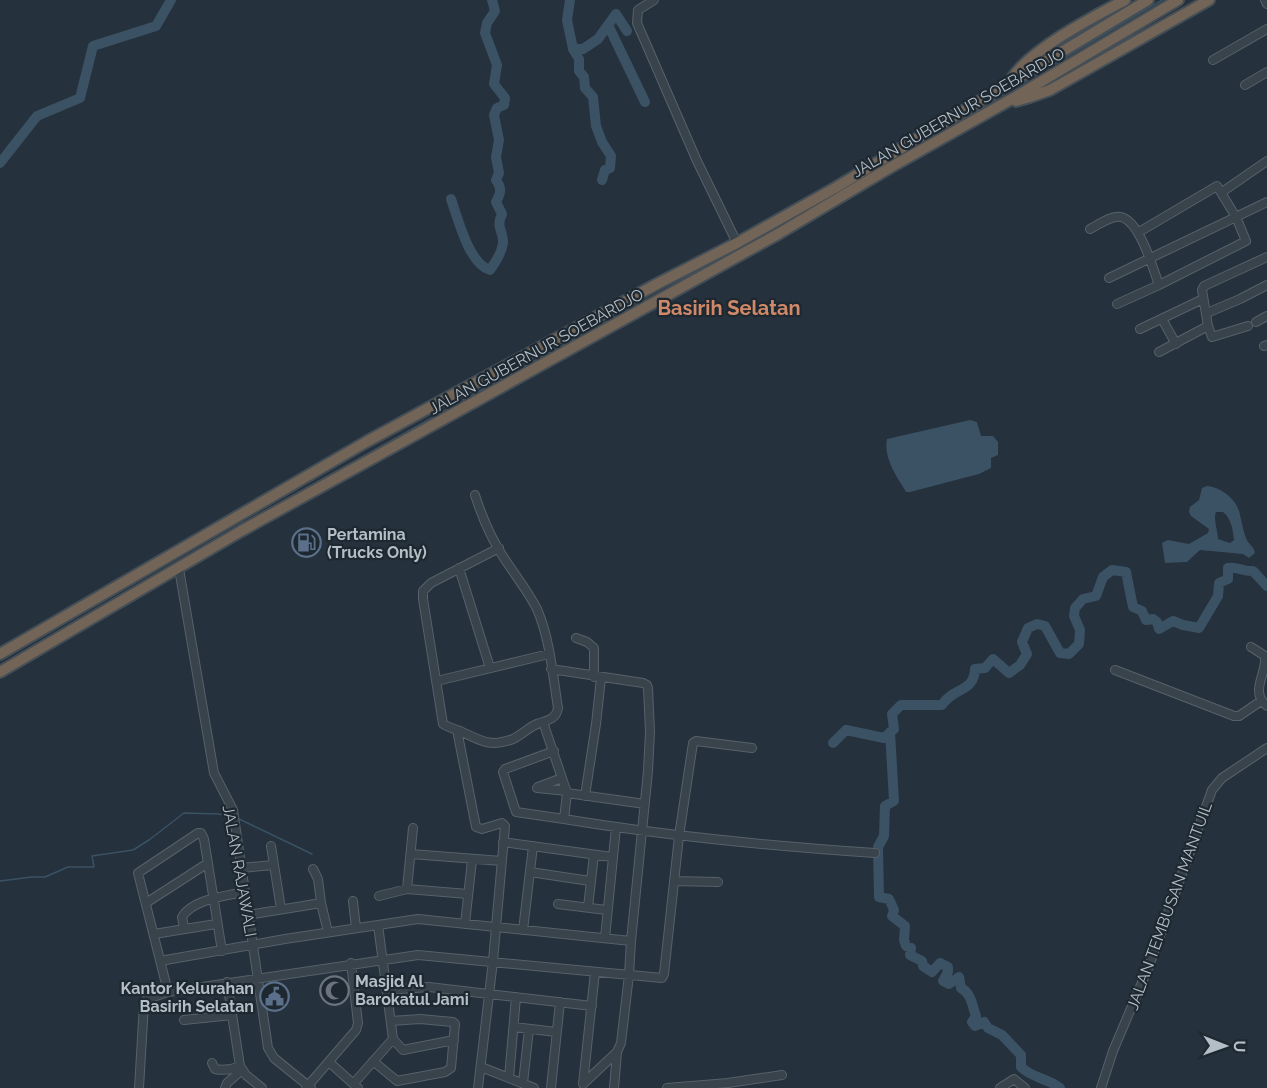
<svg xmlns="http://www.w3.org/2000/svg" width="1267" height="1088" font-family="Raleway,sans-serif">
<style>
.water{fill:#3b5164;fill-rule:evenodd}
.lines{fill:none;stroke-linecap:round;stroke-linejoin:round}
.stream{stroke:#3b5164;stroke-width:1.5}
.river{stroke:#3b5164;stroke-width:10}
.minor-casing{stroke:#57616a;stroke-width:10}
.highway-casing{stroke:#444e57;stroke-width:14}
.minor{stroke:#39434c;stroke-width:8}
.highway{stroke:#726456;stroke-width:10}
.labels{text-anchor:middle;stroke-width:4.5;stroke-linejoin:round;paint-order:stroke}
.street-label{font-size:16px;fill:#b4bec7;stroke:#1e2831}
.poi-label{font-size:16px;font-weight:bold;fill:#b4bec7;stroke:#1e2831;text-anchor:start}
.quarter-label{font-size:20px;font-weight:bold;fill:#cf8968;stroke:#1e2831}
</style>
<rect width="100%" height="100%" fill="#25313c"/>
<path class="water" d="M970,420L977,422L981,436H993L998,442V455L991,458V468L979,474L910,492H906C897,477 883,458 887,439Z
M1207,486C1221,487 1238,500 1240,515C1242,523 1243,530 1246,538C1248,544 1254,546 1255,553L1249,558L1243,554L1200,550L1187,562L1165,563L1162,543L1168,540L1189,544L1208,533L1209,529L1191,516L1189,512L1190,507L1199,500L1202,488ZM1216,512H1223C1231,518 1233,530 1234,540L1230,543L1218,539C1218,531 1213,519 1216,512Z"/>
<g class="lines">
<path class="stream" d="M919,145L1162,0
M463,400L772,231L830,197
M266,511L446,410
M0,665L75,622
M237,818L312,854
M0,881L32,877H45L68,867H94L92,856L133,850L149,840L184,813L219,814L232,817"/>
<path class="river" d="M570,0L567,20L573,49L579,59V71L584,77L585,88L593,97L596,126L602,142L611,156L610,168L605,170L602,180
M608,25L645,102
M573,49H583L598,39L616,14L627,31
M0,163L37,116L80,98L93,46L156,26L171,0
M451,199C458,219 469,264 490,270C495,263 502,252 503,243C504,231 495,228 502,214L496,202C501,193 502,188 496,180L499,173L496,157L499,140L494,115L497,108L504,105L505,98L494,84L497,65L485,33L487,23L495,11L492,0
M890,732L894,801L885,806L884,836L878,847L879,897L889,899L894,910L892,916L905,926L904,940L906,946L911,948L910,955L922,961L923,966L932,972L940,963L948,967V972L943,981L949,984L959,977L961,988C972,994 972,1006 976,1016L972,1022L975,1026L984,1022L988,1028L1002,1035L1021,1055V1067C1032,1078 1047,1078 1060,1088
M833,743L846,730L884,738L894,729L892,714L901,705H942C953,687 974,693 975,669L985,668L993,659L1009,673L1020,665L1027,654L1022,642L1028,628L1037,624L1045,626L1060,653L1069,654L1079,644L1080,630L1074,616L1075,608L1083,599L1096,596L1103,577L1112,570L1126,572L1133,607L1142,611L1146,620L1153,619L1157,622L1159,629L1173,621L1183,625L1199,628L1218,596L1219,583L1228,579V568C1237,566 1243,572 1253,571L1267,586"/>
<defs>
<path id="minor" d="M654,0L638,10L637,23L697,161L737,243
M1265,0L1267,4
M1213,60L1267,29
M1245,85L1267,72
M1222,192L1267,161
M1090,229C1098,225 1107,218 1116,217C1138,213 1153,269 1159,285
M1109,278L1267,202
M1117,304L1159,285L1246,241L1236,217L1217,186L1139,232
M1207,313L1240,299L1267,285
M1162,319L1176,344
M1256,322L1267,316
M1248,326L1212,337L1208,326L1202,290L1204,286L1267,257
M1140,329L1203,299
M1264,346L1267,345
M1159,352L1208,326
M475,495C482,517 492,540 504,558C515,575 528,591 537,609C550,639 553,676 558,708C556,720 547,720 537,724C529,727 522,735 513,739C489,748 480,740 460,731C454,729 448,727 443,724L423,599V591L431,583L499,548
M459,568L490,668
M179,569L214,773L233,810L268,1048L274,1058L311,1088
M576,638L587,642L594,648V677
M1251,647L1265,656C1267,675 1249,691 1267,706
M551,669L643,683L647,685L648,688L650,732L648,771L631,941L629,975L621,1043L617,1052L583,1084
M1115,670L1234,716H1239L1261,701
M437,681L549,654
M543,722L567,793L564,819C667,836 770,846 875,853
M457,730L476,827L482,829L502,823L505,826L493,961L478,1088
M554,751L505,769L503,772L516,812L564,819
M538,787L562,778
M537,788L567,791
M567,793L645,804
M585,796L596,724L601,678
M503,842L612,857
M271,846L281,909
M411,854L502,861
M241,868L274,865
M313,869L318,879L321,903L328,932
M530,872L590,881
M674,881L718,882
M407,889L413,828
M379,896L407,889L468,894
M353,901L356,928
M146,903L208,863
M558,904L606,910
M588,907L594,855
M248,915L321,903
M465,924L472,860
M378,925L393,1039L403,1050L454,1040
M184,928L182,917C193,899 225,896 244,892
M523,930L533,846
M154,934L216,924
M605,938L616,827
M160,961L285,939L418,919L631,941
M227,982L240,1066L246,1075L262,1088
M387,990L429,987L592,1006
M168,992L138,873L198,833H201L204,839L222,951
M184,1020L232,1015
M514,1027L556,1032
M373,1061L397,1081L445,1072L451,1068L455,1024L453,1022L420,1019L391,1021
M329,1062L358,1088
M212,1063L215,1069C224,1071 231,1070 240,1066
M481,1067L534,1088
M509,1078L516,997
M354,1083L393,1039
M523,1083L529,1029
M583,1084L595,972
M139,1088L144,1004L147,999L168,992L418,955L662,978L664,974L679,836L693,743L696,741L752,748
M225,1088L227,1083L242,1070
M306,1088L356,1030L358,1023L351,963
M551,1088L560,1002
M614,1088L617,1052
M667,1088L728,1083L782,1075
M1000,1088L1014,1079L1025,1088
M1101,1088L1113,1051L1149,966L1212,790L1222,778L1267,748"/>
<path id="highway" d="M1013,77C1033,48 1093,17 1125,0
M1016,101L1030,97L1050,90L1209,0
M0,654L366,442L657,284L737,243L835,188L1148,0
M0,672L241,531L778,234L891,167L1017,96L1178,0"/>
</defs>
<use href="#minor" class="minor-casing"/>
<use href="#highway" class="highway-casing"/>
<use href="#minor" class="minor"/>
<use href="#highway" class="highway"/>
</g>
<defs>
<symbol id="fuel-ring" viewBox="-11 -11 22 22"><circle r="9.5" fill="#1e2831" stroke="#5c6f8a" stroke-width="1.5"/><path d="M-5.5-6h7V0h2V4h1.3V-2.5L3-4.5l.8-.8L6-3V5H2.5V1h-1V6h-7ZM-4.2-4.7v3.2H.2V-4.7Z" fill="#5c6f8a"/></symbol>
<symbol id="mosque-ring" viewBox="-11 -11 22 22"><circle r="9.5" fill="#1e2831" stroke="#6b7280" stroke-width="1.5"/><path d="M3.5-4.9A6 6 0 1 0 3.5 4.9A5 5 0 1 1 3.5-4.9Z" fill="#6b7280"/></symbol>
<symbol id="civic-ring" viewBox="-11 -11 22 22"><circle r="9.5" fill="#1e2831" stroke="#5c6f8a" stroke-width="1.5"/><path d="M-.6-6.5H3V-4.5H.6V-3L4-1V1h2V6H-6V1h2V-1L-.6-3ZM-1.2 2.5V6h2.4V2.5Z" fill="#5c6f8a"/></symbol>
</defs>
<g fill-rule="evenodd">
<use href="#fuel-ring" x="290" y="526" width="33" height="33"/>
<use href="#mosque-ring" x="318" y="974" width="33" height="33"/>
<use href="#civic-ring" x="258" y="980" width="33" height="33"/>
</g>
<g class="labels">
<g class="street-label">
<text transform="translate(958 112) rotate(-30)" y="6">JALAN GUBERNUR SOEBARDJO</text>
<text transform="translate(536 351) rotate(-29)" y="6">JALAN GUBERNUR SOEBARDJO</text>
<text transform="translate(240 871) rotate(80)" y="6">JALAN RAJAWALI</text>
<text transform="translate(1169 906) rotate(-70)" y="6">JALAN TEMBUSAN MANTUIL</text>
</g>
<g class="poi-label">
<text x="327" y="540">Pertamina<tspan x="327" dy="18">(Trucks Only)</tspan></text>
<text x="355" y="987">Masjid Al<tspan x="355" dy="18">Barokatul Jami</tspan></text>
<text x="254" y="994" text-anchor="end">Kantor Kelurahan<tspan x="254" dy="18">Basirih Selatan</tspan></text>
</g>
<g class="quarter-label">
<text x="729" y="315">Basirih Selatan</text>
</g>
</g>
<g transform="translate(1225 1046) rotate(91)" stroke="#1e2831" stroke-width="4.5" paint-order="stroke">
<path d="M0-4.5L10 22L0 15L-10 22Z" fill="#b4bec7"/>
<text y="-9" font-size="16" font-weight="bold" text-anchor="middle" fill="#b4bec7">U</text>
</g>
</svg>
